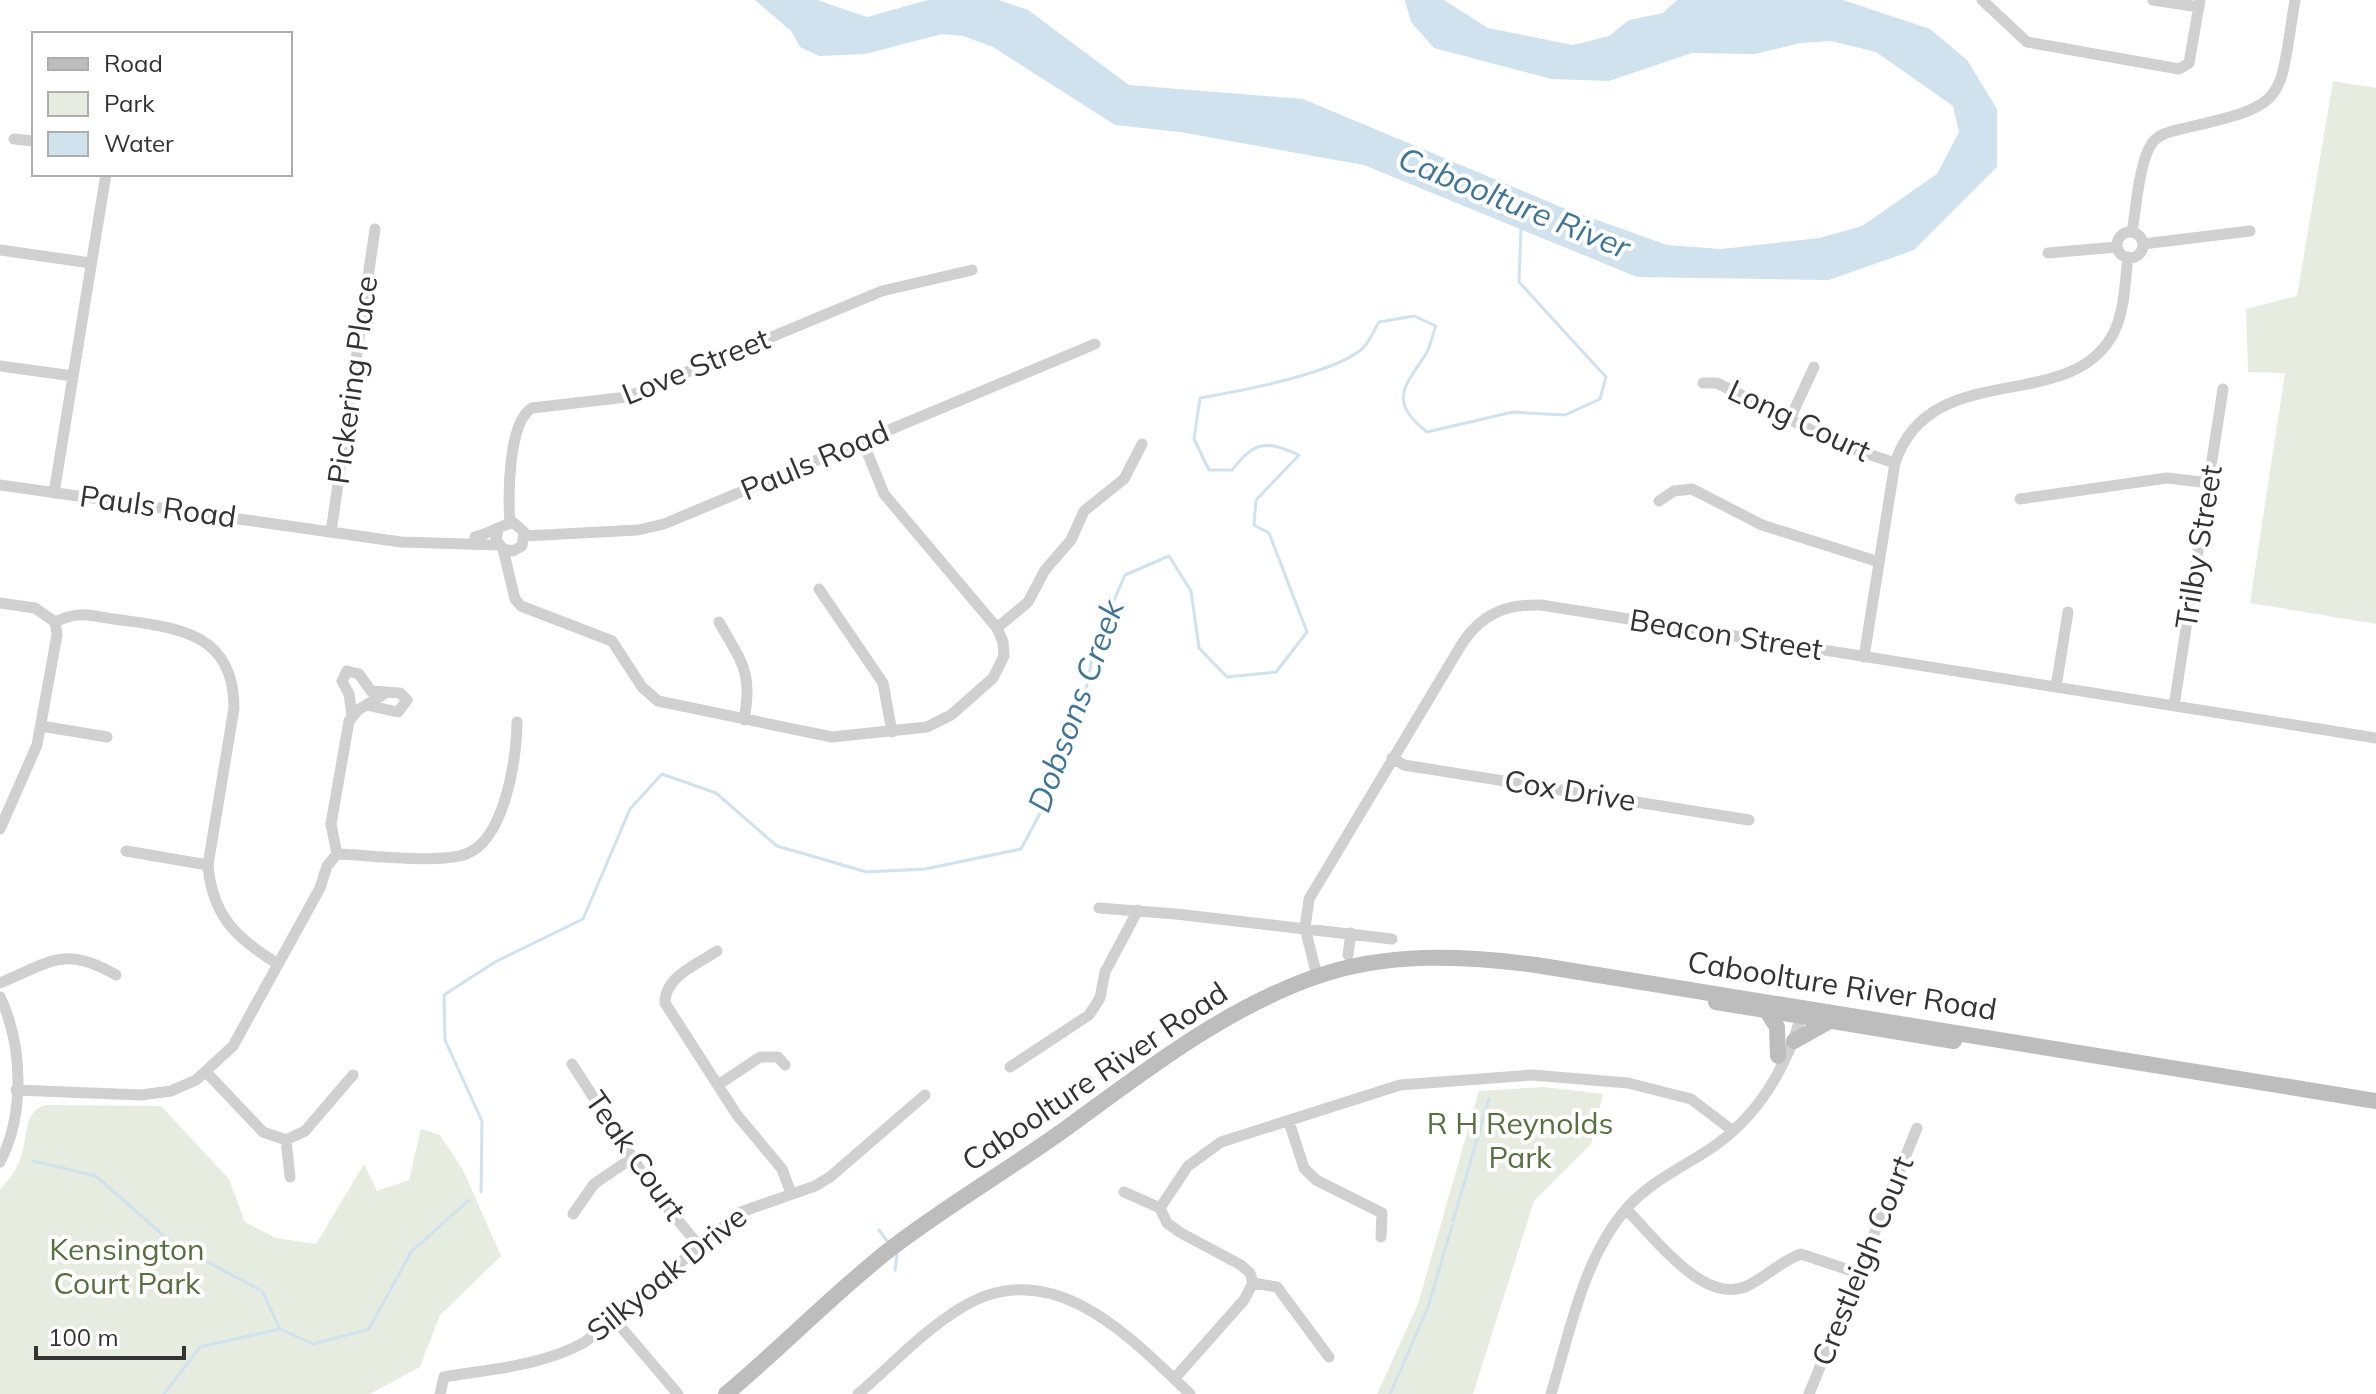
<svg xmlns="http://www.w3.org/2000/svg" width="2376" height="1394" font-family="Mulish,sans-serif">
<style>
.green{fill:#e6ecdf}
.water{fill:#cfe2ee}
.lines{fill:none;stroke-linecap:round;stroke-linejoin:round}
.stream{stroke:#cfe2ee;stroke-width:3}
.minor{stroke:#d0d0d0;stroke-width:11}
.secondary{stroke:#bdbdbd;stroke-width:16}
.labels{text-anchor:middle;stroke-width:8;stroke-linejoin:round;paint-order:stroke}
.street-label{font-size:30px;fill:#333;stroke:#fff}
.park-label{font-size:30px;fill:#56703f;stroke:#fff}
.water-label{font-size:32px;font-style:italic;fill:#3f7597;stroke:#fff}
</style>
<rect width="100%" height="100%" fill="#fff"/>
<path class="green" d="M2333,81L2376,88V624L2250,603L2285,373L2248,372L2246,309L2297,296Z
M1543,1087L1603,1094L1591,1144L1534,1201L1473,1394H1377L1418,1304L1479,1091Z
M45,1105L161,1106L229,1179L245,1222L276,1238L316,1244L364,1164L377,1191L409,1180L421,1129L440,1135L463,1170L501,1256L440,1315L420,1367L370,1394H0V1190C9,1179 17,1170 21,1156C28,1138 23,1112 45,1105Z"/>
<path class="water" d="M755,0H817L867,17L928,0H999L1028,10L1129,85L1303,99L1561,207L1667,245L1721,249L1819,238L1862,226L1937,174L1959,132L1953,106L1876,52L1830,41L1801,43L1754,54L1692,53L1609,81L1552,79L1434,48L1411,22L1405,0H1444L1488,28L1573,45L1609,36L1629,20L1663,13L1677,0H1843L1930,29L1967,60L1997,109V167L1914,250L1829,280L1637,277L1364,165L1180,132L1115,125L993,47L963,36L942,34L865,54L819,56L800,47L791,31Z"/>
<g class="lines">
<path class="stream" d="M33,1161L96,1176L172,1243L262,1291L280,1329
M481,1192L482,1121L445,1040L444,995L495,962L583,919L630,809L662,774L716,793L777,846L867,872L925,869L1021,849L1046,802L1087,685L1095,643L1125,575L1169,556L1191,591L1199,648L1227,677L1276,672L1307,632L1269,533L1254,525L1256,500L1299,455C1265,440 1255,441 1232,470H1209L1194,439L1200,398C1240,391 1333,374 1362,349C1369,343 1374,330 1379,322L1414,316L1436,326C1432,336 1430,349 1424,357C1401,390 1391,403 1427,432L1513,412L1565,415L1600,399L1606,377L1519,282L1521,227
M1453,1221L1489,1099
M879,1230L887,1241
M895,1270L897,1255
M164,1394L200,1347L280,1329L313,1344L369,1329L411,1252L469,1200
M1390,1394L1428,1307L1452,1226"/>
<path class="minor" d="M1982,0L2027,42L2179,69L2189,63L2200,0
M2153,0L2199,7
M14,139L34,141
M2132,232C2136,209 2139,162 2152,143C2160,133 2173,131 2185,128C2290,104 2278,103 2295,0
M2117 245a13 13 0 1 1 26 0a13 13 0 1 1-26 0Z
M2143,244L2250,231
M0,250L91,263
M2048,253L2117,247
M0,366L73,376
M1703,383H1717L1841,445L1895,463
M1790,419L1814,367
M0,485L401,542L499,545
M54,493L106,174
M2020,499L2167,478L2210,483
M1659,501L1674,491L1692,489L1762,525L1879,562
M510,523C508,496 508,422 532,408L627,397L882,291L972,270
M331,532L375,229
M525,536L638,530L664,524L1095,344
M475,537C489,534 505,523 514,523L524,532L522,546L513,551L503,549L496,540L498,530
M503,549L515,599L521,606L612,641L642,687L658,701L832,737L927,727L951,715L993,678L1004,656L1003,642L997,628L884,494L863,442
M819,589L883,683L892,732
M0,603L35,608L55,622
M55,622C82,609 92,617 121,620C180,628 234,634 234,708L208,865C212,916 237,939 278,964
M719,622C742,663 753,672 744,720
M997,628L1028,602L1045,570L1071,540L1084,511L1124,479L1142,444
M1864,657L1895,463C1931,354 2074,418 2115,330C2125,308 2125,281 2128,257
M2056,687L2068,612
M2174,706L2223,389
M352,716L349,694L342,681L347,671L359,674L371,691L400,693L407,700L398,712L366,705
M41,726L107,737
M1392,758L1404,765L1749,820
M0,829L37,745L57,635L55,622
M126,851L208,865
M337,854C368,855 439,864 466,854C505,840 517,757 517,722
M1099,908L1176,914L1392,939
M717,951C698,964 665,976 665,1003L737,1115L782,1169L791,1193
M1348,955L1351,933
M1317,976L1305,928L1309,899L1463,642C1483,613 1507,604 1541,605L2376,738
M0,983C51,962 64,945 116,975
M0,997C23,1045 25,1114 0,1162
M572,1064L654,1191L699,1246
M1010,1067L1089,1015L1100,998L1105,972L1138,910
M207,1073L263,1132L286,1140L305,1131L353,1075
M718,1085L760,1057H778L785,1065
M16,1090L141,1095L171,1091L196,1080L233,1046L320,888L327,866L337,854L331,824L349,721L358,710L384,694
M1289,1122L1304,1168L1316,1180L1382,1213L1381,1237
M286,1140L290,1177
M1124,1192L1160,1208L1167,1223L1181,1233L1241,1265L1250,1273L1253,1283L1277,1287L1329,1357
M1160,1208L1188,1166L1221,1142L1400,1085L1532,1075L1628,1083L1691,1099L1733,1131
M1626,1209C1654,1237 1704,1306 1747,1286C1766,1277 1781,1261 1801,1254L1858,1273
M573,1214L594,1184L632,1158
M614,1319L678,1394
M1174,1379L1244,1300L1253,1283
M440,1394L444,1377C491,1369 542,1366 585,1342L741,1212L815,1186L830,1177L925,1095
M858,1394C891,1366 924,1330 961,1308C1051,1252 1129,1336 1190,1394
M1551,1394C1570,1332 1583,1259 1626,1209C1650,1182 1681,1168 1710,1149C1758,1117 1789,1065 1802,1011
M1809,1394L1917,1128"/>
<path class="secondary" d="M1716,1002L1954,1041
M1768,1013L1777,1027L1778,1056
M1794,1041L1826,1023
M726,1394C781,1348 832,1295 889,1250C946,1206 1010,1169 1068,1127C1145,1071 1224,1009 1315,977C1386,952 1462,955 1536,965L2376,1101"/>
</g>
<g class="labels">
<g class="street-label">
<text transform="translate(696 367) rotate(-22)" y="10">Love Street</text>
<text transform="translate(353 380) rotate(-82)" y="10">Pickering Place</text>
<text transform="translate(1799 421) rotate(25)" y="10">Long Court</text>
<text transform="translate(815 461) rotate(-23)" y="10">Pauls Road</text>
<text transform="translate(158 507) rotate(8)" y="10">Pauls Road</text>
<text transform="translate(2199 547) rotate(-81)" y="10">Trilby Street</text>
<text transform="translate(1726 635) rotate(9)" y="10">Beacon Street</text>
<text transform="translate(1570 791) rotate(9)" y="10">Cox Drive</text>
<text transform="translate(1842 986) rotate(9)" y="10">Caboolture River Road</text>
<text transform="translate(1095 1077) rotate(-34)" y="10">Caboolture River Road</text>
<text transform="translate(635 1156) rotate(55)" y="10">Teak Court</text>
<text transform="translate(1863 1261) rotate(-68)" y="10">Crestleigh Court</text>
<text transform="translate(667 1274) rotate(-39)" y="10">Silkyoak Drive</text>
</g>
<g class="park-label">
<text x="1520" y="1134">R H Reynolds<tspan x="1520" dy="34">Park</tspan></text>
<text x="127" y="1260">Kensington<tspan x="127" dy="34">Court Park</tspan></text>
</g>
<g class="water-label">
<text transform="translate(1514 203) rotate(22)" y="11">Caboolture River</text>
<text transform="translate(1076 706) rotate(-70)" y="11">Dobsons Creek</text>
</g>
</g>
<rect x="32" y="32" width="260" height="144" fill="#ffffff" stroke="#adadad" stroke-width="2"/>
<rect x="48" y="58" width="40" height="12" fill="#bdbdbd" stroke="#adadad" stroke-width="2"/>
<text x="104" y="72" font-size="24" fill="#333333">Road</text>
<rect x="48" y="92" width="40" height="24" fill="#e6ecdf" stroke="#adadad" stroke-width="2"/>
<text x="104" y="112" font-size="24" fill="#333333">Park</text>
<rect x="48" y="132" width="40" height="24" fill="#cfe2ee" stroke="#adadad" stroke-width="2"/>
<text x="104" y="152" font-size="24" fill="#333333">Water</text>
<path d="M36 1346v12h148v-12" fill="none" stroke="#333333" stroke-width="4"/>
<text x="48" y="1346" font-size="24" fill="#333333" stroke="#ffffff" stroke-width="6" paint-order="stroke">100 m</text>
</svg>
